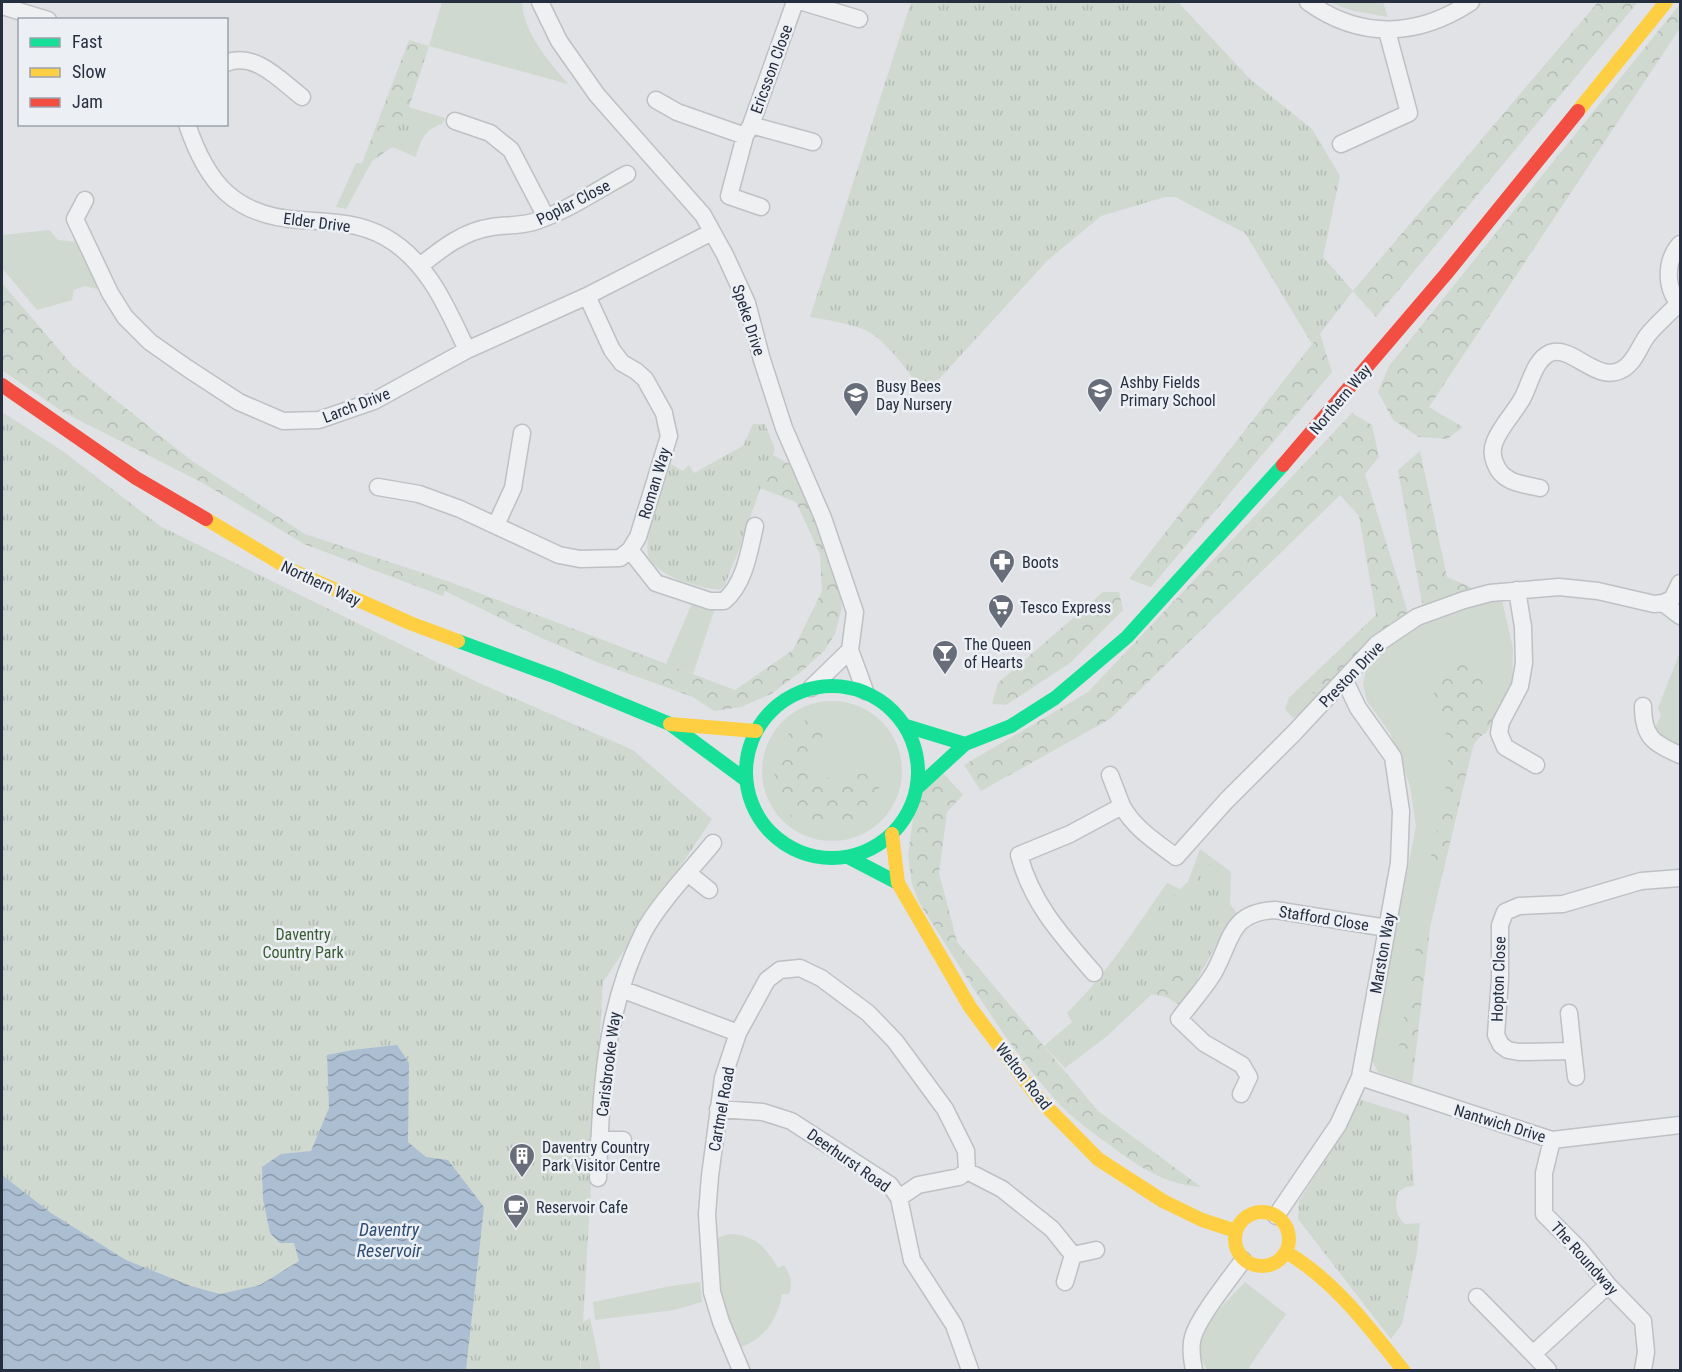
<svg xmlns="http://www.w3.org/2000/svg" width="1682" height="1372" font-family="'Roboto Condensed',sans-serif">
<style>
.grass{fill:#d0d9d0}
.forest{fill:url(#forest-crowns)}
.park{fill:url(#park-tufts)}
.water{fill:url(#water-waves)}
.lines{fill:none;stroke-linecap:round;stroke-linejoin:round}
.street-casing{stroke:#bec0c3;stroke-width:19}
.street{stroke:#eff0f2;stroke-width:16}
.fast{stroke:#16e098;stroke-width:14}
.slow{stroke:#ffcf43;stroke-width:14}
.jam{stroke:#f24e42;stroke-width:14}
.labels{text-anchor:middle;stroke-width:5;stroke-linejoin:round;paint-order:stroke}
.street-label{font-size:16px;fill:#262f3f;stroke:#ecf0f5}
.poi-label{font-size:16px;fill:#262f3f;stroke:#ecf0f5;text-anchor:start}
.park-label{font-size:16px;fill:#3a5c32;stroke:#ecf0f5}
.water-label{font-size:18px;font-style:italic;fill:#2e4d75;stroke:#ecf0f5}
</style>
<defs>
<pattern id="forest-crowns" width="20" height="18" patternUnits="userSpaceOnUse" patternTransform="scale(1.5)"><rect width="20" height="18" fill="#d0d9d0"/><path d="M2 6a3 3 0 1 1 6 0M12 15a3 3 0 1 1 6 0" fill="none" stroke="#b2bbb4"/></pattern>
<pattern id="park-tufts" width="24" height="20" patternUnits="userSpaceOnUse" patternTransform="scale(1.5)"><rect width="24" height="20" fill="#d0d9d0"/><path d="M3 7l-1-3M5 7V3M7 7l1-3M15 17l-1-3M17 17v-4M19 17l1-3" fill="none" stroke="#b2bbb4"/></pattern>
<pattern id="water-waves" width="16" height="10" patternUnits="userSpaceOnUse" patternTransform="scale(1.5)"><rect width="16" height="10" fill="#acbed2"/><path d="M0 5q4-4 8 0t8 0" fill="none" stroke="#8c9bac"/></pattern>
</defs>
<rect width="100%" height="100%" fill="#e0e2e5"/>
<path class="grass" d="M442,2H522C524,34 548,60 568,84L429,46Z
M1329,2H1383L1388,17L1350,10Z
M408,107L445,118L442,124C426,128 420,141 416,157L392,147L372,161L346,209L336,207L356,163H362L384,109Z
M49,230L58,240L77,242C81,264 96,266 97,289L85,286L74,290L72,300L37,310L2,268V235Z
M1502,600L1513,648L1512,686L1486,733L1479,737L1473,746L1430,927L1412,1084L1378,1072L1371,1059L1416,826L1410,786L1390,733L1367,701L1363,685L1367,664L1398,634L1482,604Z
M693,601L716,605L693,674L666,664Z
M1680,652V748L1666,741L1654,730L1661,715L1658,708Z
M1298,689L1320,695L1303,712L1293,718L1285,709L1289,698Z
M762 771a70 70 0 1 1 140 0a70 70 0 1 1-140 0Z
M1200,849L1231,872L1230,904L1240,917L1226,929L1186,998L1178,1004L1167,997L1152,994L1106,1037L1065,1068L1044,1046L1072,1022L1067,1013C1107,974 1136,927 1167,883L1180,889L1188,882Z
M730,1234C756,1236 765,1246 778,1268L784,1265C791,1276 793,1282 789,1294H782C777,1321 765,1338 739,1348C723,1311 717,1279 715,1238Z
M700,1282L702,1302L674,1310L595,1320L593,1302L671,1286Z
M1245,1282L1286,1314L1249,1367L1253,1370H1207C1185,1337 1224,1305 1245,1282Z"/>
<path class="forest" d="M1598,2H1638L1376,317L1353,291Z
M1680,4V28L1429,407L1463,427L1447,439L1419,437L1393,420L1378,392L1389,366Z
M409,40L429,46L406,116L391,117L383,133L392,147L372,161L362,163Z
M2,283L73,366L192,461L305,534L450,582L735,690L793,650L822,591L820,554L796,502L760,488L732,570L765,446L773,455L791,465L823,524L837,571L842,607L835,634L824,651L802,671L771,694L741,707L714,711L693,697L599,663L537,636L445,591L443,596L304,544L203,483L63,412L2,370Z
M1320,334L1332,372L1151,587L1129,579Z
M1352,413L1372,425L1379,457L1365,474L1408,613L1372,639L1320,695L1298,689L1376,615L1359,516L1340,495L1110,719L981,791L964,765L1088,692Z
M1420,451L1447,577L1475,589L1423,608L1398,470Z
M1103,592H1119L1123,610L1070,663L1006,705L992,704L998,683Z
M1466,654L1481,672L1485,694L1498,710L1486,733L1479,737L1473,746L1440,883L1427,876C1435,833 1451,788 1448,744C1446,724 1431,706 1434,686C1437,671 1455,661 1466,654Z
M819,714L827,721L826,729L809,764C837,795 846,766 876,776C877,780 880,785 879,789C877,819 834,827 811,829C804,825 794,820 788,813C772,795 769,758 785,738C793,727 807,718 819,714Z
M944,774L963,795L947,812L939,873L957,942L1098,1111L1201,1187C1169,1185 1144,1170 1119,1152C1096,1135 1071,1118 1052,1096C1001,1038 962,969 920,904L912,884L908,855L913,818L925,787Z
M1430,927L1413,1074L1396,1065L1419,928Z
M1171,969L1186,972L1198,979L1186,998L1178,1004L1167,997L1152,994C1150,979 1159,974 1171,969Z"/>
<path class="park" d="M911,2H1178L1251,80L1312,129L1340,176L1323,257L1353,291L1312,344L1245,233L1175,197H1165L1101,216L1048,260L929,390L923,392C909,373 887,340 865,330C847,323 828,320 810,317Z
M391,117H409C422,136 403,138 388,139L383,133L385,124Z
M2,412L64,452L160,526L477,682L633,750L712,819L603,982L583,1322L590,1318L601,1370H581V1347L580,1370H2Z
M753,424H765L775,449L725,585L719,590C698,587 660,578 649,558C641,541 665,482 671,464L683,471L689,465L694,473L743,446Z
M1204,861L1223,873L1227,916L1199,941L1213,949L1200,974L1175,962L1066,1056L1056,1047L1082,1024L1077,1014L1170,893L1182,899L1195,887Z
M1359,1099L1409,1115L1414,1186L1406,1187L1398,1192C1395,1205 1395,1215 1405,1224L1420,1223L1417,1252L1402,1324L1391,1339L1298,1219L1299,1201L1343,1133Z"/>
<path class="water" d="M397,1045L409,1063L408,1142L426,1157L448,1160L484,1207L466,1370H2V1175L51,1213L126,1260L191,1286L220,1294L260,1285L299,1261L294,1243H280L270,1233L263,1199L262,1167L281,1154L311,1151L329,1108L327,1055L352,1050Z"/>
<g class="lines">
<defs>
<path id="street" d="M540,2L559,41L597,95L703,215L725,255L747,303L762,360L784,428L823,518L855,612L850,650L865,691
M803,2L859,19
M1308,2C1361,40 1418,37 1471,2
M2,6L48,20
M226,63C255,51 281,81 302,97
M656,100L677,112L745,136
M455,121L490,133L511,150L546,217
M187,124C207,184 235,216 300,220C330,222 358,222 385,237C428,261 447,308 467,350
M751,125L813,142
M1341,144L1409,113L1387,31
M85,200L75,219L110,293L125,317L150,342L187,368L239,402L283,421L319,420L374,401L467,350L587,296L712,232
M761,207L729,196L745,136L751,125L795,2
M1680,244C1665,261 1665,288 1680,305
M420,266C442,248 464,231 492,227C505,225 520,226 533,222C566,212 597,190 627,174
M378,487L419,494L460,509L559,555L580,559L620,558L630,550L638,537L669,436L666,423L664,413L645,379L636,371L622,363L612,350L587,296
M1540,488C1522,484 1502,483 1495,463C1492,456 1492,448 1495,441C1501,426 1514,413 1522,399C1530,385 1534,360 1550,353C1572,344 1597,385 1623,369C1635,362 1639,347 1647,336C1656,324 1668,315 1678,304
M496,525L513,488L522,433
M630,550L656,583L710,601H724C745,583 749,552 755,526
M1517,590L1523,627L1524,663L1520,686L1501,722L1499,733L1505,747L1536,765
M1663,603L1672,599L1680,583
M811,688L850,650
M1643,706C1643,737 1653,743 1680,755
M1110,775L1122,806
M689,874L709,890
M1094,973C1062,936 1032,904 1019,855L1070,834L1122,806C1134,828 1156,842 1176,857L1226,801L1294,733L1377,644L1417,617L1464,600L1490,593L1559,587L1598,591L1654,604L1663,603L1680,616
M621,989L738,1033
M1569,1013L1573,1051L1519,1052L1508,1050L1501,1045L1496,1035L1500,979V925L1505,912L1519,906L1563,904L1641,881L1680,878
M1573,1051L1576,1077
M1360,1077L1552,1140L1680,1125
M1241,1094L1249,1077L1242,1065L1204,1043L1179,1019C1190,1004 1203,990 1213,974C1232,942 1228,912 1275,910L1387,928
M718,1109L763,1112L791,1121L890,1185L899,1198L912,1260L954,1325L970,1370
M599,1140H623
M1552,1140L1544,1173V1214L1580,1250L1608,1285L1643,1321L1646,1352L1643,1370
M598,1178C601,1094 604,1011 643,933C658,904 692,869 713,843
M899,1198L918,1185L959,1177L967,1171L1002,1189L1052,1229L1073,1255L1096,1250
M1276,1216L1338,1125L1360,1077L1399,863L1401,811L1393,757L1358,708L1345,681
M1065,1282L1073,1255
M1477,1297L1533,1354L1608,1285
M1533,1354L1548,1370
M741,1370L721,1322L712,1292L707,1214L710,1176L723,1078L738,1033L767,980L780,970L800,968L821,978L868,1013L895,1041L945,1109L966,1151L967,1171
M1194,1370C1192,1360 1190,1347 1193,1337C1199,1316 1230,1279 1243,1260"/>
</defs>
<use href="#street" class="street-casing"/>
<use href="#street" class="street"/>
<path class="fast" d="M458,641L556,677L670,724L746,780
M746 772a86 86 0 1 1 172 0a86 86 0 1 1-172 0Z
M906,726L965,744
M917,788L965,744L1011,726L1055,698L1127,637L1283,465
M848,857L898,883"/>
<path class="slow" d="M1578,111L1666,2
M206,519L293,571L410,623L458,641
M670,724L756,731
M892,834L898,883L970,1007L1038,1098L1098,1159L1163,1201L1202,1220L1236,1231
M1235 1239a27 27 0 1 1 54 0a27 27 0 1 1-54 0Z
M1286,1252C1335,1281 1368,1326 1403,1370"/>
<path class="jam" d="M2,385L136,478L206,519
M1283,465L1446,274L1578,111"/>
</g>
<defs>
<symbol id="school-pin" viewBox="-11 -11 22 30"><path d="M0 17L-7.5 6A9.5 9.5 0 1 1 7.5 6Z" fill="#676e79" stroke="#ecf0f5"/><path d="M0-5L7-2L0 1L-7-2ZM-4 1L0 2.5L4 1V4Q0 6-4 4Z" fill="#fff"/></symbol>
<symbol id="pharmacy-pin" viewBox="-11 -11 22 30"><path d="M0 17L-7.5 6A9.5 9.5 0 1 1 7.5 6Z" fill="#676e79" stroke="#ecf0f5"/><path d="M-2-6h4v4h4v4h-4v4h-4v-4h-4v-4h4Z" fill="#fff"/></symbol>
<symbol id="supermarket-pin" viewBox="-11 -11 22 30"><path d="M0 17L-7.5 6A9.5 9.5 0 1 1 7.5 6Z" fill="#676e79" stroke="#ecf0f5"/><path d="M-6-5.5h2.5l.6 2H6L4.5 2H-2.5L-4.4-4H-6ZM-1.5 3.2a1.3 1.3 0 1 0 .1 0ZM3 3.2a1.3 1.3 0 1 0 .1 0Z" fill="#fff"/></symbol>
<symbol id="bar-pin" viewBox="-11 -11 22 30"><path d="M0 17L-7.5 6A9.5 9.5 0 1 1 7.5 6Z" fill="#676e79" stroke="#ecf0f5"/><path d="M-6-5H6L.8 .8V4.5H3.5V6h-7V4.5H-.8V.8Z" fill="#fff"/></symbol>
<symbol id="building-pin" viewBox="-11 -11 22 30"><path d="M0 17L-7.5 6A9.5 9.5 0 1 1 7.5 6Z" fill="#676e79" stroke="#ecf0f5"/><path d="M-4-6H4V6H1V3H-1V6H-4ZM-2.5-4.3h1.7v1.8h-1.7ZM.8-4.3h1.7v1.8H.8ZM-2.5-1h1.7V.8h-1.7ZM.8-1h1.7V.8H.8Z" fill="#fff"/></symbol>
<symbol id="cafe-pin" viewBox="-11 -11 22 30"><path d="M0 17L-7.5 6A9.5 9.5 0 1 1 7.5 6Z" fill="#676e79" stroke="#ecf0f5"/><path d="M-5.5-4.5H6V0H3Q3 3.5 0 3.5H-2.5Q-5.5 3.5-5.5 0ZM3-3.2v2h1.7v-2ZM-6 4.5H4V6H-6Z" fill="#fff"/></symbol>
</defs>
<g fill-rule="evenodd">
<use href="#school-pin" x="1085" y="376" width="30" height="40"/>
<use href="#school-pin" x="841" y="380" width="30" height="40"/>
<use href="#pharmacy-pin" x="987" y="547" width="30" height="40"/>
<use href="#supermarket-pin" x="986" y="592" width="30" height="40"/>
<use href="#bar-pin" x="930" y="638" width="30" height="40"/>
<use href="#building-pin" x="507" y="1141" width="30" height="40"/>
<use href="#cafe-pin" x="501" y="1192" width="30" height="40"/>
</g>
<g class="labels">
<g class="street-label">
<text transform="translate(771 69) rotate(-70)" y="6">Ericsson Close</text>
<text transform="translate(573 202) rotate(-27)" y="6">Poplar Close</text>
<text transform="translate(317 222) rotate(7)" y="6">Elder Drive</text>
<text transform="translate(749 320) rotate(72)" y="6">Speke Drive</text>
<text transform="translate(1340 399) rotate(-50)" y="6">Northern Way</text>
<text transform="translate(356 405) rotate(-21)" y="6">Larch Drive</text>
<text transform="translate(654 483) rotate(-73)" y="6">Roman Way</text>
<text transform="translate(321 583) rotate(25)" y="6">Northern Way</text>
<text transform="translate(1351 674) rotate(-46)" y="6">Preston Drive</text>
<text transform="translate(1324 918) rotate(9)" y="6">Stafford Close</text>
<text transform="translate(1382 953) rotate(-80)" y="6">Marston Way</text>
<text transform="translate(1498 979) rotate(-88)" y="6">Hopton Close</text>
<text transform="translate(608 1064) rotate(-83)" y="6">Carisbrooke Way</text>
<text transform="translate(1024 1076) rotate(52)" y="6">Welton Road</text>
<text transform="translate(721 1109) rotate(-80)" y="6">Cartmel Road</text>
<text transform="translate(1500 1123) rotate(17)" y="6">Nantwich Drive</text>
<text transform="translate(849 1160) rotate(35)" y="6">Deerhurst Road</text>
<text transform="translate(1585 1258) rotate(48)" y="6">The Roundway</text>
</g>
<g class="poi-label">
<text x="1120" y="388">Ashby Fields<tspan x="1120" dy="18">Primary School</tspan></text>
<text x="876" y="392">Busy Bees<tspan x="876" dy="18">Day Nursery</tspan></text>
<text x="1022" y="568">Boots</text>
<text x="1020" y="613">Tesco Express</text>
<text x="964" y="650">The Queen<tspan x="964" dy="18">of Hearts</tspan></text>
<text x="542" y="1153">Daventry Country<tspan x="542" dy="18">Park Visitor Centre</tspan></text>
<text x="536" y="1213">Reservoir Cafe</text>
</g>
<g class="park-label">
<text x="303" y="940">Daventry<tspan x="303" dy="18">Country Park</tspan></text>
</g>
<g class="water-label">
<text x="389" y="1236">Daventry<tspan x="389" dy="21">Reservoir</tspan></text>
</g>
</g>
<rect width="1682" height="1372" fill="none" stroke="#262f3f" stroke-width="6"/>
<rect x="18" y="18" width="210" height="108" fill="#ecf0f5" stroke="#9da3ac" stroke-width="1.5"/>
<rect x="30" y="38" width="30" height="9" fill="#16e098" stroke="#9da3ac" stroke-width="1.5"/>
<text x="72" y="48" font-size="18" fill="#262f3f">Fast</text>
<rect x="30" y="68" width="30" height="9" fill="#ffcf43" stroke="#9da3ac" stroke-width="1.5"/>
<text x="72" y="78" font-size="18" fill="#262f3f">Slow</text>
<rect x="30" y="98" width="30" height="9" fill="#f24e42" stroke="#9da3ac" stroke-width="1.5"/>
<text x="72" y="108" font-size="18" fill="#262f3f">Jam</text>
</svg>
